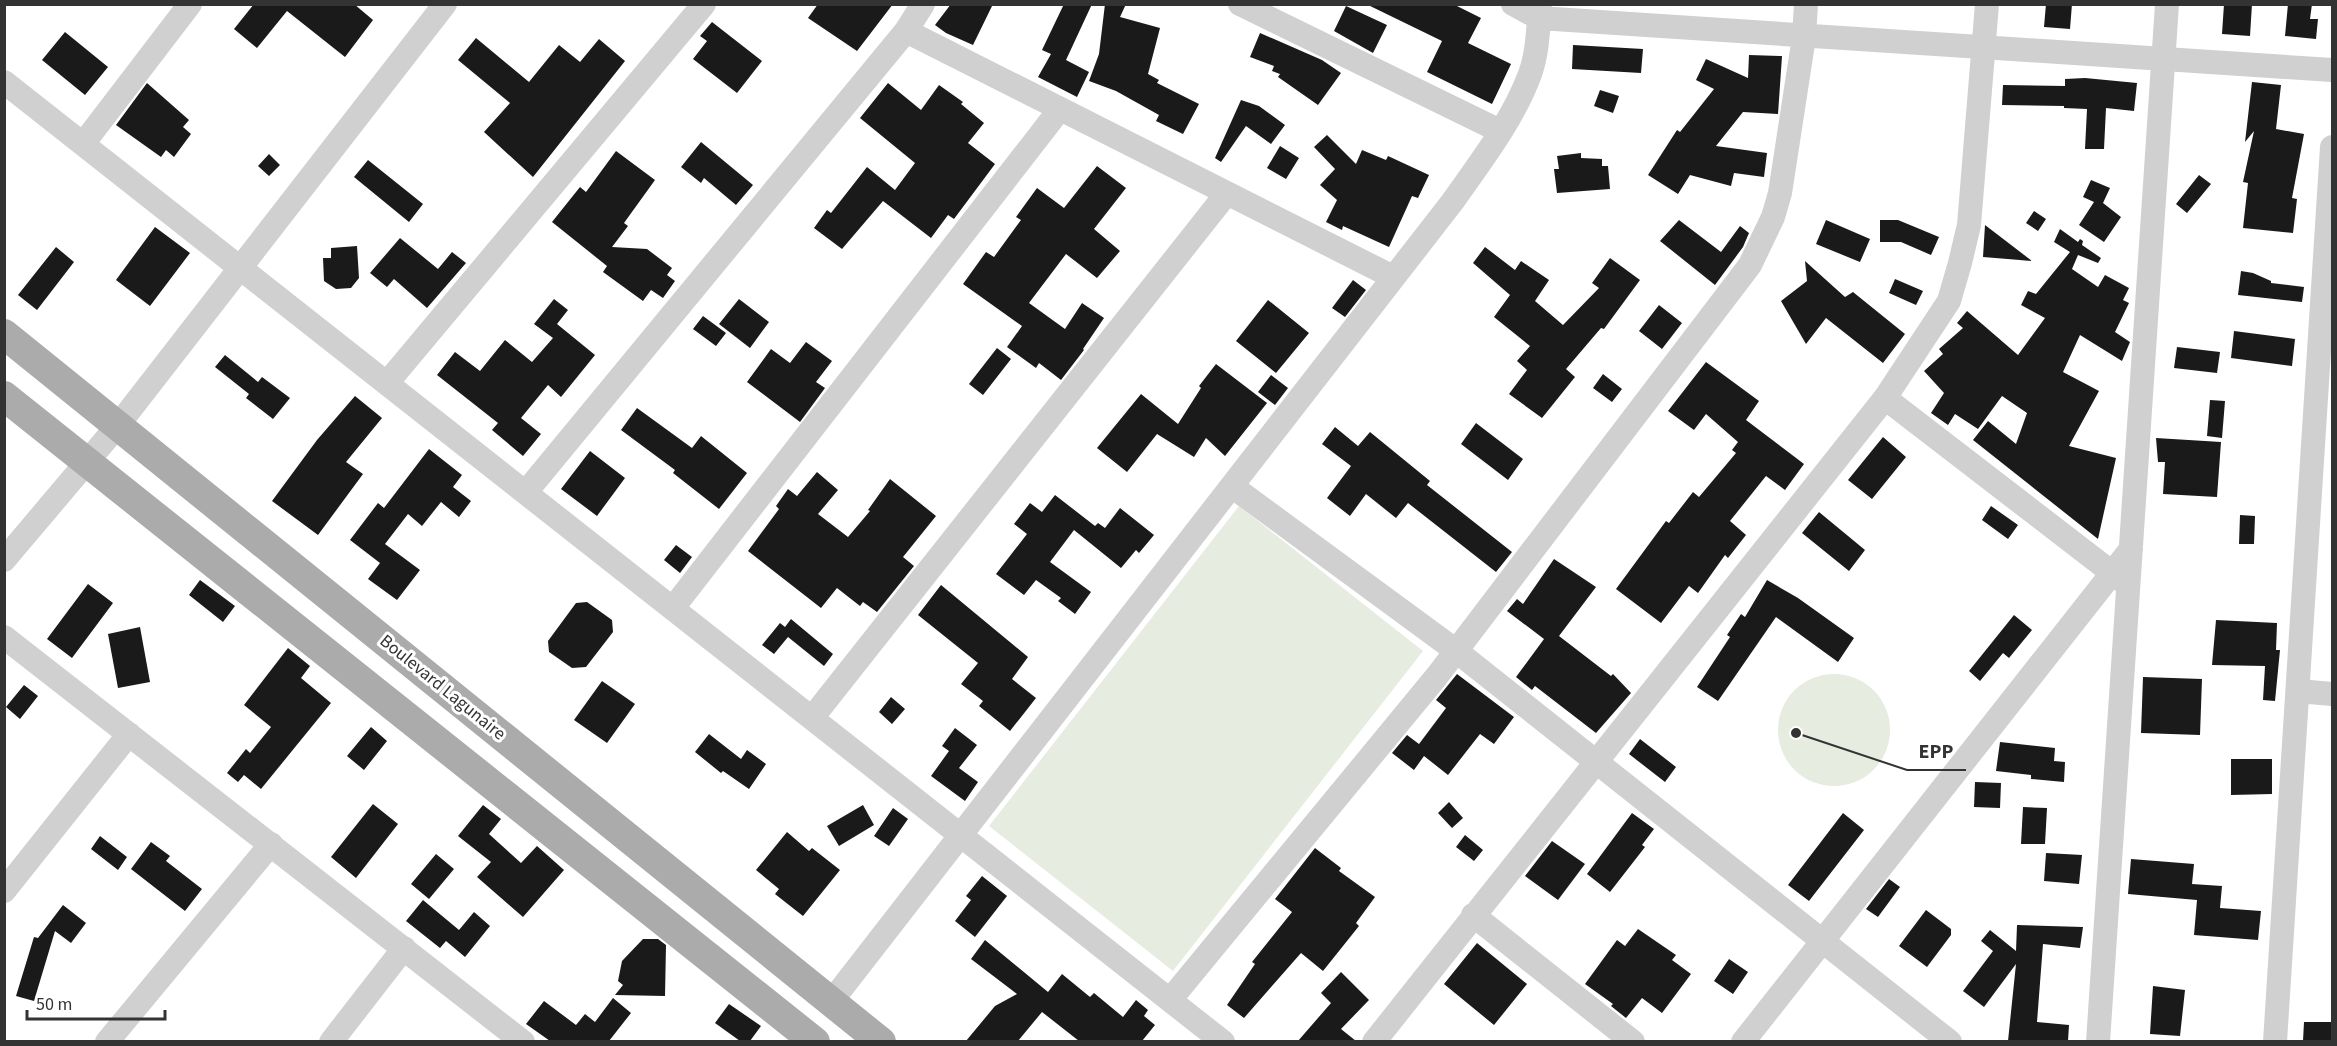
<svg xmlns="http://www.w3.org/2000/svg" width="2337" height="1046" font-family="'Source Sans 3',sans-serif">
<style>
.green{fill:#e6ecdf}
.building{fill:#1a1a1a}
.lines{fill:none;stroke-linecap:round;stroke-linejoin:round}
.minor{stroke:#d0d0d0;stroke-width:24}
.major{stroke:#ababab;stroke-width:30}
.labels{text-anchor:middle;stroke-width:6;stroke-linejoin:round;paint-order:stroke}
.street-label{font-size:18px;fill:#333;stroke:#fff}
.leader{fill:none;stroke:#333;stroke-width:2}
.callout-dot{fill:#333;stroke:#fff;stroke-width:2}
.callout-label{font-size:20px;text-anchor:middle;font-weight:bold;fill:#333;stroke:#fff;stroke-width:6;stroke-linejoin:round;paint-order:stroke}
</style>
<rect width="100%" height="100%" fill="#fff"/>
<path class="green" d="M1239,506L1423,651L1173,971L989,826Z
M1778 730a56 56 0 1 1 112 0a56 56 0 1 1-112 0Z"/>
<path class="building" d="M254,4H354L373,20L345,57L287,11L257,48L234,29Z
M818,4H893L857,51L808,18Z
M951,4H993L973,45L946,33L935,25Z
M1064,4H1092L1066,60L1089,72L1077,97L1038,77L1051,54L1042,50Z
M1105,4H1126L1120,17L1160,28L1148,74L1159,80L1157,83L1199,104L1183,134L1156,121L1159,115L1116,91L1089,81L1099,54Z
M1366,4H1453L1481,18L1468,43L1511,64L1492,104L1427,72L1442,41Z
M2046,4H2072L2070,29L2044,27Z
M2224,4H2252L2250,36L2222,34Z
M2288,4H2312L2310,19H2318L2316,39L2285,36Z
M1346,6L1387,25L1373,53L1334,31Z
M712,22L762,61L737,93L693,59L707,41L700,36Z
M65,32L108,67L85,95L42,60Z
M1260,33L1322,60L1341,73L1318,105L1278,77L1280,74L1272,71L1274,66L1250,57Z
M476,38L529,82L559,45L580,62L599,39L625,61L533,177L484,132L510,103L458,60Z
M1573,45L1643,49L1641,73L1572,69Z
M1749,55L1782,56L1778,114L1743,112L1716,146L1767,153L1764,177L1734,173L1731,186L1690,175L1678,194L1648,175L1677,130L1680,132L1714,89L1696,80L1706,59L1748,78Z
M2085,78L2137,83L2134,111L2106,108L2104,149H2085L2087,109L2064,108V106L2002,105L2003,85L2065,86V79Z
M2252,82L2281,85L2276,129L2304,134L2292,198L2297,199L2293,233L2243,228L2248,183L2243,182L2254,131L2245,142Z
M147,83L189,120L183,127L191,134L174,157L166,150L161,157L116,125Z
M888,83L921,110L939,85L963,102L961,104L984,123L968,143L995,164L954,219L948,215L931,238L883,201L842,249L814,228L827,210L831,213L867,167L895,190L915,163L860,118Z
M1600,90L1619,96L1613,113L1594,106Z
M1241,100L1259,106L1285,125L1271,144L1246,126L1221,162L1215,158Z
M1327,135L1356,164L1362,150L1386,160L1388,156L1429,175L1418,198L1412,196L1389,247L1343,226L1342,230L1326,222L1337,200L1320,185L1335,169L1314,147Z
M701,142L753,185L736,205L704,178L701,183L681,167Z
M1280,146L1299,158L1286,179L1267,168Z
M616,151L655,180L624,223L628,226L612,247L647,249L672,268L667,275L675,281L663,298L651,290L643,301L603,272L607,266L552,222L580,187L586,192Z
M1581,153V158L1602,159V166H1608L1610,189L1557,193L1554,169H1559L1557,156Z
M269,154L280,165L269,176L258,166Z
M368,160L423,204L409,222L354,177Z
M1097,166L1126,188L1094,229L1120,251L1097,278L1066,254L1029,303L1065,329L1082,303L1104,318L1083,349L1084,350L1061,380L1039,363L1036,368L1007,347L1022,326L963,284L986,252L994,257L1021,220L1016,217L1037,188L1064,208Z
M2199,175L2211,184L2187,213L2176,204Z
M2091,180L2110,188L2103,203L2121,217L2104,242L2079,225L2094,202L2083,197Z
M2034,211L2046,219L2038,231L2026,223Z
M1679,220L1721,252L1740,226L1749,233L1743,247L1715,285L1660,241Z
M1826,220L1870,239L1860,262L1816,244Z
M1880,220H1898L1939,237L1931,255L1901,242H1880Z
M1985,225L2032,261L1983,257Z
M155,227L190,253L150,306L116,280Z
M2060,229L2078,242L2080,239L2083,241L2082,245L2101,258L2098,263L2078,255L2072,269L2098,287L2105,275L2129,288L2123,300L2129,303L2115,332L2130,342L2122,361L2080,335L2063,372L2099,391L2069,446L2116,458L2098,539L1973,440L1988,421L2016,444L2027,413L2002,396L1978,429L1955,414L1948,425L1931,413L1944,393L1924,371L1943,354L1939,349L1963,328L1957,323L1967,311L2018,355L2045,318L2021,305L2028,291L2036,294L2070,252L2054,242Z
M400,238L438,269L452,252L466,263L427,308L394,279L387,287L370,273Z
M357,246L359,278L351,288L336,289L324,281L323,258H331V248Z
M56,247L74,262L37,310L18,295Z
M1485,247L1515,270L1521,261L1549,280L1535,301L1563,325L1599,288L1592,283L1610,258L1640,280L1604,329L1601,328L1566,369L1575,377L1542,418L1509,394L1527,370L1517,361L1530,346L1494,317L1510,295L1473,263Z
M1805,261L1845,297L1853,292L1905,334L1883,363L1826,318L1806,344L1781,301L1807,281Z
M2241,271L2253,273L2271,281V283L2304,287L2302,302L2238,295Z
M1895,279L1923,291L1916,305L1889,293Z
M1353,280L1366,290L1345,317L1332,308Z
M554,299L568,310L557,324L595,355L561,397L548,385L521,418L541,434L523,456L492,430L498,423L437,375L455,352L480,371L505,340L532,362L553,338L534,324Z
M739,299L769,322L750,348L719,324Z
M1268,300L1309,333L1276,373L1236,341Z
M1659,305L1682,323L1662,349L1639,331Z
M703,316L726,333L716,346L693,329Z
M2234,331L2295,339L2292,366L2231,358Z
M806,342L832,361L816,382L825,388L800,422L747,382L771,349L790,363Z
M2177,347L2220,352L2217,373L2174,368Z
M997,348L1011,359L983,395L969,384Z
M225,355L258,382L262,377L290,398L273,419L246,398L249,394L215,367Z
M1706,362L1759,401L1746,420L1804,464L1785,490L1766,476L1730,521L1746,535L1728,558L1725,555L1698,593L1689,586L1661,623L1616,589L1666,521L1669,523L1693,492L1699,497L1736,453L1732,450L1738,442L1706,414L1694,430L1668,411Z
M1216,364L1267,403L1225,456L1206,438L1194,457L1157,434L1127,472L1097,448L1141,394L1178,424L1201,388L1199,386Z
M1603,374L1622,389L1612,402L1593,388Z
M1271,375L1288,388L1275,405L1258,392Z
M355,396L382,418L346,462L363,474L318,535L272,501L317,440Z
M2210,400L2225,401L2222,438L2207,436Z
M637,408L692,448L701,436L747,473L719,509L673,473L675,470L621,430Z
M1476,423L1523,459L1508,480L1461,444Z
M1335,427L1358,446L1370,432L1430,481L1427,485L1512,552L1496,572L1408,503L1396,518L1366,494L1350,516L1327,498L1351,466L1322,444Z
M1883,437L1906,457L1872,499L1848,480Z
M2156,438L2221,442L2217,497L2163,494L2165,462H2158Z
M429,449L462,475L453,487L471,501L459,517L441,502L422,526L408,514L385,544L420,570L397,600L368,579L380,563L350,540L378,503L384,508Z
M590,451L625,478L597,516L561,489Z
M817,472L838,490L818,514L848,537L870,511L868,510L890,479L936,516L903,557L914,566L877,612L863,602L860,606L837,588L821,608L748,551L779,509L776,506L788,489L797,496Z
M1055,495L1095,526L1098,523L1105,528L1120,508L1154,535L1139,553L1136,550L1121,568L1074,530L1050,562L1091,592L1075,614L1058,601L1061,598L1036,580L1024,595L996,574L1027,534L1014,524L1030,503L1042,512Z
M1991,506L2018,525L2008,539L1982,520Z
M1819,512L1865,550L1849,571L1802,533Z
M2240,515L2255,516L2254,544H2239Z
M676,545L692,557L680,573L664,560Z
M1554,559L1596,587L1559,636L1611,676L1613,674L1631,693L1596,733L1535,686L1532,690L1516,677L1544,639L1507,611L1517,599L1523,604Z
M200,580L235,606L223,622L189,595Z
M1767,580L1798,598L1854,638L1838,662L1776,617L1718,701L1697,687L1730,637L1727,635L1741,614L1745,617Z
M88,584L113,603L72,658L47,639Z
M941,585L1028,657L1012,679L1036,698L1010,731L979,706L983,701L961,684L978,663L918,615Z
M587,602L612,620L613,632L586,667L572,668L549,652L548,641L576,603Z
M2014,615L2032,630L2009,658L2003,653L1980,681L1969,671Z
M791,619L833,654L824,666L788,637L774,654L762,645L780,623L785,627Z
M2216,620L2277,623L2276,650H2280L2275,701L2263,700L2265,666L2212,665Z
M140,627L150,682L118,688L108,634Z
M288,648L310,666L301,678L331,703L261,789L244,775L238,782L227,773L246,749L250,753L271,727L244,705Z
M1457,674L1514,717L1494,744L1480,734L1448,775L1424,756L1414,770L1392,753L1407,735L1419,744L1446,708L1436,700Z
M2143,677L2202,679L2200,735L2141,733Z
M602,681L635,704L607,743L574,720Z
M24,685L38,696L20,719L6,707Z
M891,697L905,709L892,724L879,712Z
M371,727L387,741L364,770L347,756Z
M955,728L977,745L959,768L978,782L965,801L931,776L949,751L942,746Z
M709,734L741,759L747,750L766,764L749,789L723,771L721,773L695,752Z
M1640,739L1676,767L1665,782L1629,754Z
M2000,742L2055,748L2054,761L2065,762L2064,782L2031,779V775L1996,771Z
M2231,759H2272V794L2231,795Z
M1975,782L2001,783L2000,808L1974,807Z
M1449,802L1463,818L1452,828L1438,813Z
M373,804L398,824L356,878L331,857Z
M483,805L501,819L489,834L521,863L537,846L564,870L523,917L477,877L491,862L458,836Z
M863,805L874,825L839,846L827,826Z
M2023,807L2047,808L2045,844H2021Z
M893,808L908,819L889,846L874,836Z
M1632,813L1654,829L1642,845L1645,847L1610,892L1587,874Z
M1843,813L1864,830L1809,901L1788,885Z
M787,832L809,851L812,848L840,870L803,916L775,894L779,889L756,870Z
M1465,835L1483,850L1474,861L1456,847Z
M100,836L127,857L118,870L91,849Z
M1552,841L1585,864L1558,900L1525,876Z
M151,842L170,856L166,861L202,889L185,911L131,869Z
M1315,848L1341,868L1339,871L1375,897L1356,923L1359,926L1323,971L1301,953L1244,1018L1227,1005L1255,964L1252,962L1292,912L1275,899Z
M2046,853L2082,855L2079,884L2044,881Z
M436,854L454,869L429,899L411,884Z
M2131,859L2194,864L2192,884L2222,886L2220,908L2261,911L2258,940L2194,935L2197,900L2128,894Z
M982,876L1007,896L975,937L955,921L971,900L966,896Z
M1889,879L1900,887L1878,917L1866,909Z
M423,900L459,930L474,912L490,926L465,957L446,941L440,948L406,921Z
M63,905L86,923L71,943L55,931L34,1001L16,996L34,937L38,938Z
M1926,910L1951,929V935L1927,967L1899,946Z
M2017,925L2083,927L2080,948L2043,944L2037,1022L2069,1025L2068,1041H2008L2016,964L1984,1007L1963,991L1993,951L1981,941L1990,930L2016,951Z
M1638,929L1676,955L1672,960L1691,974L1662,1013L1642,998L1626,1018L1611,1006L1613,1004L1585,984L1617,940L1625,946Z
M643,939H658L666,945L665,996L615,995L623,985L618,981L622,961Z
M985,940L1048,992L1062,974L1090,997L1094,993L1123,1017L1136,1000L1148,1010L1144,1016L1155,1025L1142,1041H1079L1042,1012L1018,1041H966L995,1006L1017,994L971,959Z
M1477,943L1527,984L1494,1025L1444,984Z
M1729,959L1748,972L1733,994L1714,981Z
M1341,972L1369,1000L1341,1029L1356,1041H1298L1331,1003L1321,993Z
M2153,986L2185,990L2180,1036L2150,1034Z
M613,998L631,1013L609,1041H550L526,1024L544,1001L576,1025L585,1014L595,1022Z
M729,1004L761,1026L750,1041H740L715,1023Z
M2304,1022H2332V1041H2303Z"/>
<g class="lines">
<path class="minor" d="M1240,4L1500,131
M1513,4L1539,18L2332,70
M906,31L1393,277
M4,82L1223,1042
M83,144L190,4
M387,383L704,4
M1885,398L2124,582
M1233,487L1455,650L1950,1042
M526,492L906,31L923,4
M4,560L119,424L445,4
M673,608L1060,109
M4,637L523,1042
M2298,691L2332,694
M812,718L1227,193
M4,891L129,734
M1473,915L1633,1042
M1170,1000L1437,676L1750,265L1773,217L1780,193L1804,37L1806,4
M831,1002L1453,201C1481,161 1513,120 1530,74C1538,52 1538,28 1540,4
M107,1042L271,844
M331,1042L404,948
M1374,1042L1885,398L1949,301L1960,263L1969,225L1987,4
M1743,1042L2131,549
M2098,1042L2167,4
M2275,1042L2332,147"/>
<path class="major" d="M4,334L881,1042
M4,396L815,1042"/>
</g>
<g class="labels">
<g class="street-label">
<text transform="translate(443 687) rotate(39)" y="6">Boulevard Lagunaire</text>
</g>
</g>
<path class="leader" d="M1796 733L1907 770H1966"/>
<circle class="callout-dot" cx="1796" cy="733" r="6"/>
<g class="callout-label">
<text x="1936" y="758">EPP</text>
</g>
<rect width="2337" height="1046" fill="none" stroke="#333333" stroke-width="12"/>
<path d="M27 1010v9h138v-9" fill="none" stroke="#333333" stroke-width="3"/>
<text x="36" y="1010" font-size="18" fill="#333333" stroke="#ffffff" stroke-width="4.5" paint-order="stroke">50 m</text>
</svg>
